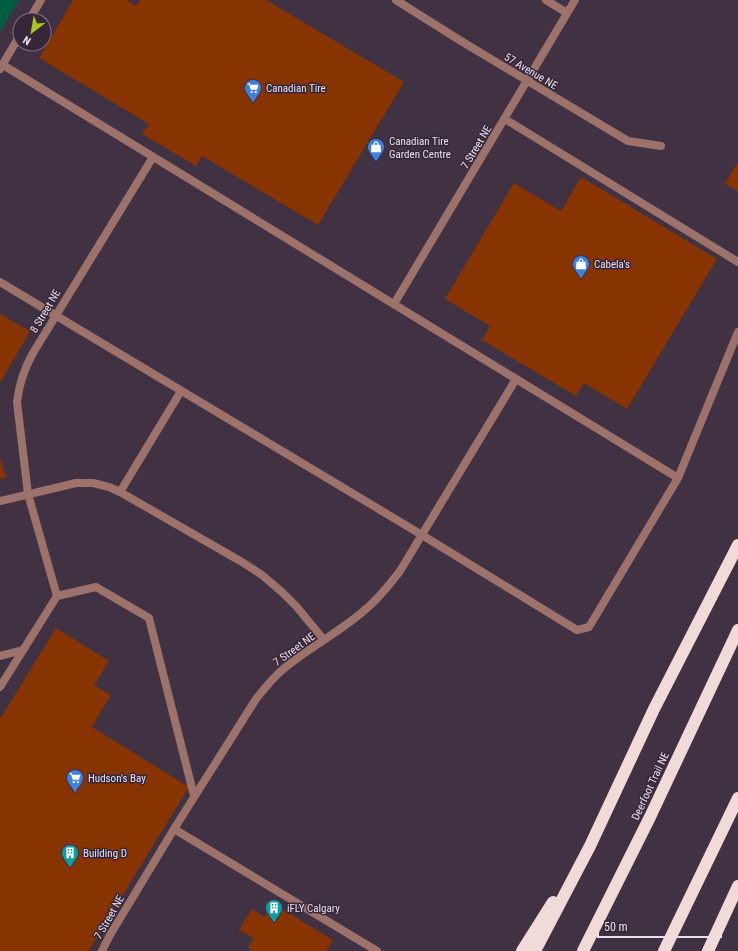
<svg xmlns="http://www.w3.org/2000/svg" width="738" height="951" font-family="'Roboto Condensed',sans-serif">
<style>
.grass{fill:#005d41}
.building{fill:#873401}
.lines{fill:none;stroke-linecap:round;stroke-linejoin:round}
.lane{stroke:#9d726b;stroke-width:8}
.street{stroke:#9d726b;stroke-width:8}
.highway{stroke:#f1dbd8;stroke-width:12}
.labels{text-anchor:middle;stroke-width:3;stroke-linejoin:round;paint-order:stroke}
.street-label{font-size:11px;fill:#eae0ec;stroke:#352739}
.poi-label{font-size:11px;fill:#eae0ec;stroke:#352739;text-anchor:start}
</style>
<rect width="100%" height="100%" fill="#403143"/>
<path class="grass" d="M0,0H19L0,32Z"/>
<path class="building" d="M73,0H127L136,6L140,0H266L404,82L318,225L202,156L196,166L142,134L149,124L39,58Z
M738,162V191L725,184Z
M581,177L717,259L627,409L584,383L576,396L482,340L490,326L445,299L514,183L561,211Z
M0,314L30,331L0,383Z
M0,457L6,478L0,479Z
M56,628L109,661L94,685L111,695L92,727L189,787L89,950L91,951H0V719Z
M272,903L333,940L326,951H253L248,948L254,938L239,930L252,909L264,917Z"/>
<g class="lines">
<path class="lane" d="M546,0L567,13
M3,65L678,478
M0,656L23,650
M0,687L57,596
M174,829L377,951"/>
<path class="street" d="M396,0L461,41L628,141L661,146
M29,20L41,0
M0,69L20,35
M505,119L738,262
M153,157L33,353C24,369 19,384 17,402L28,494L57,596L96,587L149,618L194,796
M0,282L422,535L577,630L589,627L678,478L738,332
M394,304L575,0
M120,492L181,391
M0,501L76,483H93L109,487L120,492L242,562L262,575L283,593L296,606L324,640
M102,951L110,935L174,829L256,699C264,689 271,680 281,671C307,648 341,632 367,608C380,597 390,584 400,571L516,379"/>
<path class="highway" d="M522,951L553,902
M535,951L590,846L654,709L738,545
M583,951L650,817L738,630
M664,951L738,798
M708,951L738,886"/>
</g>
<defs>
<symbol id="supermarket-pin" viewBox="-11 -11 22 30"><path d="M0 17L-7.5 6A9.5 9.5 0 1 1 7.5 6Z" fill="#3f7fe0" stroke="#352739"/><path d="M-6-5.5h2.5l.6 2H6L4.5 2H-2.5L-4.4-4H-6ZM-1.5 3.2a1.3 1.3 0 1 0 .1 0ZM3 3.2a1.3 1.3 0 1 0 .1 0Z" fill="#fff"/></symbol>
<symbol id="shop-pin" viewBox="-11 -11 22 30"><path d="M0 17L-7.5 6A9.5 9.5 0 1 1 7.5 6Z" fill="#3f7fe0" stroke="#352739"/><path d="M-5-2.5h2.3a2.7 3.5 0 0 1 5.4 0H5L5.5 6h-11ZM-1.5-2.5h3a1.5 2.3 0 0 0-3 0Z" fill="#fff"/></symbol>
<symbol id="building-pin" viewBox="-11 -11 22 30"><path d="M0 17L-7.5 6A9.5 9.5 0 1 1 7.5 6Z" fill="#0f9aa8" stroke="#352739"/><path d="M-4-6H4V6H1V3H-1V6H-4ZM-2.5-4.3h1.7v1.8h-1.7ZM.8-4.3h1.7v1.8H.8ZM-2.5-1h1.7V.8h-1.7ZM.8-1h1.7V.8H.8Z" fill="#fff"/></symbol>
</defs>
<g fill-rule="evenodd">
<use href="#supermarket-pin" x="243" y="78" width="20" height="27"/>
<use href="#shop-pin" x="366" y="137" width="20" height="27"/>
<use href="#shop-pin" x="571" y="254" width="20" height="27"/>
<use href="#supermarket-pin" x="65" y="768" width="20" height="27"/>
<use href="#building-pin" x="60" y="843" width="20" height="27"/>
<use href="#building-pin" x="264" y="898" width="20" height="27"/>
</g>
<g class="labels">
<g class="street-label">
<text transform="translate(531 71) rotate(31)" y="4">57 Avenue NE</text>
<text transform="translate(476 147) rotate(-59)" y="4">7 Street NE</text>
<text transform="translate(45 311) rotate(-59)" y="4">8 Street NE</text>
<text transform="translate(294 649) rotate(-36)" y="4">7 Street NE</text>
<text transform="translate(650 786) rotate(-65)" y="4">Deerfoot Trail NE</text>
<text transform="translate(109 917) rotate(-60)" y="4">7 Street NE</text>
</g>
<g class="poi-label">
<text x="266" y="92">Canadian Tire</text>
<text x="389" y="145">Canadian Tire<tspan x="389" dy="13">Garden Centre</tspan></text>
<text x="594" y="268">Cabela's</text>
<text x="88" y="782">Hudson's Bay</text>
<text x="83" y="857">Building D</text>
<text x="287" y="912">iFLY Calgary</text>
</g>
</g>
<g transform="translate(32 32) rotate(211)"><circle r="19" fill="#352739" stroke="#7d7181"/>
<path d="M0-3L7 15L0 10L-7 15Z" fill="#a9c719"/>
<text y="-6" font-size="11" font-weight="bold" text-anchor="middle" fill="#eae0ec">N</text>
</g>
<path d="M598 931v6h123v-6" fill="none" stroke="#eae0ec" stroke-width="2"/>
<text x="604" y="931" font-size="12" fill="#eae0ec" stroke="#352739" stroke-width="3" paint-order="stroke">50 m</text>
</svg>
